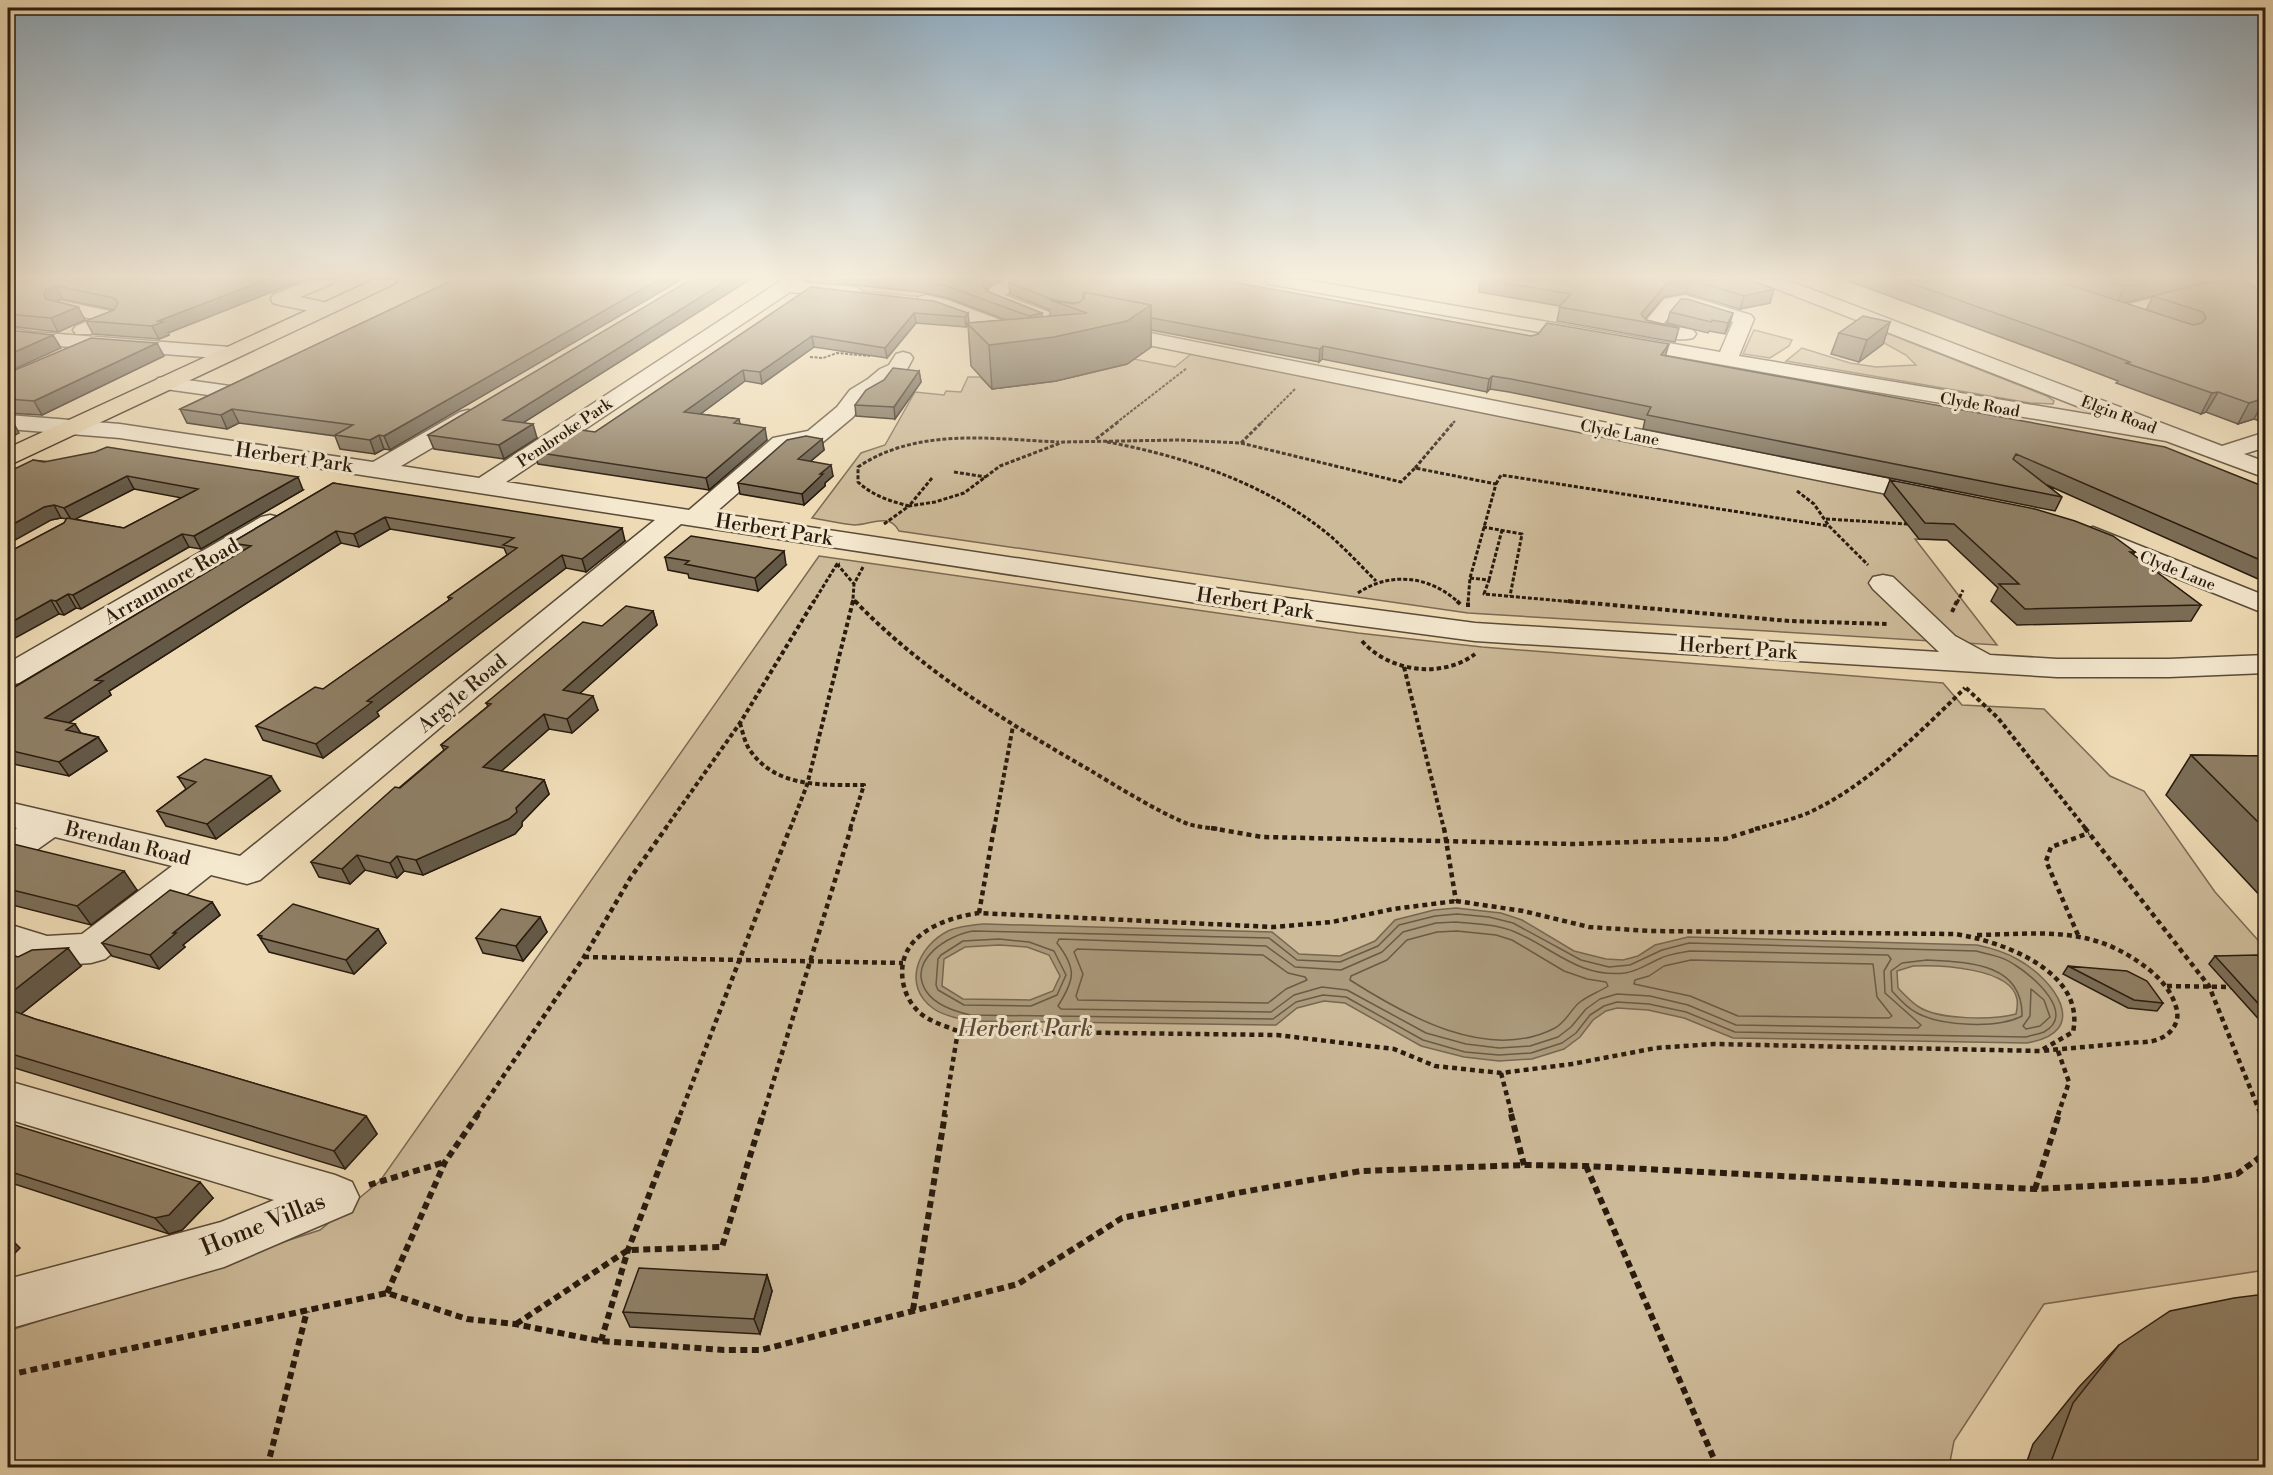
<svg xmlns="http://www.w3.org/2000/svg" width="2273" height="1475" font-family="'Libre Bodoni',serif">
<style>
.green{fill:#cdba99;stroke:#7b6a54;stroke-width:1.5}
.water{fill:#ab9a7c;stroke:#776750;stroke-width:1.5;fill-rule:evenodd}
.lines{fill:none;stroke-linecap:round;stroke-linejoin:round}
.shore{stroke:#6a5a45;stroke-width:1.5}
.minor-casing{stroke:#5a4b38;stroke-width:3}
.major-casing{stroke:#291b0e;stroke-width:3}
.path-far4{stroke:#291b0e;stroke-width:2;stroke-dasharray:3 1.5;stroke-linecap:butt}
.path-far3{stroke:#291b0e;stroke-width:3;stroke-dasharray:4 2;stroke-linecap:butt}
.path-far2{stroke:#291b0e;stroke-width:4;stroke-dasharray:4.5 3;stroke-linecap:butt}
.path-far1{stroke:#291b0e;stroke-width:4.5;stroke-dasharray:5 4;stroke-linecap:butt}
.path{stroke:#291b0e;stroke-width:6;stroke-dasharray:7 4.5;stroke-linecap:butt}
.minor{fill:#f4e8cf;fill-rule:evenodd}
.major{fill:#eedbb5;fill-rule:evenodd}
.wall{fill:#7b6d57;stroke:#291b0e;stroke-width:1.5;fill-rule:evenodd}
.shaded-wall{fill:#645947;stroke:#291b0e;stroke-width:1.5}
.building{fill:#8f7f65;stroke:#291b0e;stroke-width:1.5}
.labels{text-anchor:middle;stroke-width:6;stroke-linejoin:round;paint-order:stroke}
.far-street-label{font-size:16px;fill:#291b0e;stroke:#f4e8cf}
.street-label{font-size:20px;fill:#291b0e;stroke:#f4e8cf}
.near-park-label{font-size:24px;font-style:italic;fill:#5a4b38;stroke:#f4e8cf}
.near-street-label{font-size:24px;fill:#291b0e;stroke:#f4e8cf}
</style>
<rect width="100%" height="100%" fill="#eedbb5"/>
<filter id="stains"><feTurbulence type="fractalNoise" baseFrequency=".00333" numOctaves="4"/><feColorMatrix values="0 0 0 0 .2 0 0 0 0 .09 0 0 0 0 .02 0 0 0 .5 -.17"/></filter>
<radialGradient id="worn" r=".72"><stop offset=".6" stop-color="#630" stop-opacity="0"/><stop offset="1" stop-color="#630" stop-opacity=".3"/></radialGradient>
<path class="green" d="M811,280H965L995,288L978,297L962,301L804,285Z
M1754,330L1792,340L1789,346L1770,358L1743,354Z
M1889,334L2047,396L2054,401L2053,404L2030,403L1786,361L1802,348L1850,363L1876,367L1916,365L1906,355L1875,338Z
M1077,348L1175,367L1195,351L1916,494L1948,540L1915,539L1997,645L1468,613L899,531C889,512 870,525 855,525C841,524 826,520 812,518L861,453L885,445L915,392L944,395L946,391L961,392L968,377H980L992,389L1056,381Z
M819,556L1358,633L1482,647L1943,683L1962,705L2044,709L2110,776L2144,791L2215,892L2265,948V1270L2044,1304L1954,1441L1949,1467H8V1331L320,1230L380,1181Z"/>
<path class="water" d="M1456,908L1501,913L1522,920L1574,951L1606,959L1623,960L1638,956L1655,945L1688,937L1977,945C1991,948 2005,952 2017,959C2054,979 2093,1032 2027,1043L1733,1038L1684,1018L1648,1010L1617,1008L1606,1011L1593,1020L1580,1037L1564,1049L1532,1059L1499,1061L1464,1057L1421,1046L1345,1003L1324,1001L1297,1008L1276,1025L969,1021C957,1018 944,1016 934,1009C901,986 918,946 948,931C959,926 973,925 985,924L1272,932L1299,954L1340,956L1375,941L1395,920L1434,910ZM999,945L1027,947L1049,955L1060,976L1053,991L1030,1000L963,999L942,986L944,959L965,947ZM1913,966C1937,965 2011,967 2017,999C2018,1004 2017,1009 2016,1014C1993,1020 1939,1020 1919,1007C1911,1002 1904,994 1898,988L1897,971Z"/>
<g class="lines">
<path class="shore" d="M1457,914L1489,917L1513,923L1581,960L1609,967L1630,965L1662,950L1689,943L1976,951C1989,954 2004,957 2015,965C2033,976 2077,1014 2044,1032C2039,1034 2032,1035 2026,1037L1735,1032L1686,1012L1649,1004L1617,1002L1604,1006L1590,1015L1576,1033L1562,1043L1531,1053L1499,1055L1465,1052L1423,1040L1346,997L1323,995L1296,1002L1273,1019L970,1015C954,1011 935,1005 926,991C907,960 948,935 973,931L1269,938L1297,960L1340,962L1378,946L1399,925L1435,916Z
M1456,922C1476,924 1496,924 1515,932C1553,948 1579,978 1625,973C1639,971 1647,964 1659,959C1668,954 1680,953 1690,951L1888,955L1891,959L1884,971L1885,993L1921,1025L1918,1028L1736,1025L1688,1005L1650,996L1617,994L1600,999L1586,1009L1571,1027L1558,1037L1530,1046L1499,1048L1466,1044L1426,1033L1347,990L1322,987L1294,995L1271,1012L1061,1009L1058,1006C1075,979 1077,969 1057,943L1059,939L1266,946L1295,967L1341,970L1382,952L1403,932L1436,923Z
M1457,931L1496,935L1512,940L1564,971L1587,979L1606,982L1608,986C1599,992 1589,995 1580,1002C1571,1009 1566,1022 1555,1028C1488,1063 1405,1015 1350,980L1351,976L1387,960L1407,940L1437,932Z
M999,939L1029,942L1054,951L1066,975L1057,995L1031,1006L964,1005L938,990L936,985L938,959L941,955L963,941Z
M1077,949L1263,955L1288,973L1305,977L1307,980L1286,989L1268,1003L1078,1000L1076,996L1083,974L1074,952Z
M1691,960L1873,964L1877,997L1892,1016L1889,1018L1738,1016L1690,996L1634,984L1635,980L1649,976L1664,966Z
M1927,960C1968,962 2023,963 2022,1016C1997,1029 1941,1026 1917,1013C1907,1008 1899,999 1892,991L1891,971L1902,963Z
M2031,989L2044,1000L2050,1017L2040,1026L2026,1029L2023,1026L2030,1016Z"/>
<defs>
<path id="minor" d="M309,280H334L331,284L300,297L332,304L334,308L332,312L325,314L280,305L273,303L271,299L273,295Z
M782,280H804L802,282L854,287L860,289L863,293L860,297L854,299L790,292L506,482L689,510L773,438L808,431L837,407L850,390L868,379L880,369L889,365L896,354L903,352L910,354L913,358L905,373L894,377L884,389L866,400L853,417L823,442L788,449L715,513L1249,593L1475,623L1939,652L1873,589L1869,583L1873,577L1883,575L1893,577L1955,636L1990,655L2057,659H2169L2266,655V673L2169,677H2057L1475,641L1249,611L681,524L260,880L247,884L211,875L105,959L91,963L47,966L8,954V924L47,936L82,934L172,866L55,837L21,861L8,864V835L17,828L8,826V802L240,856L655,520L120,438L8,429V415L120,424L373,462L460,412L468,410L476,412L479,417L476,422L401,466L479,478Z
M1005,280H1028L1005,295L1054,314L1932,487L1941,490L1945,495L1941,500L1932,503L1049,325L988,301L986,297L990,288Z
M1266,280H1307L1720,352L1733,322L1684,307L1677,308L1663,324L1693,330L1696,334L1693,338C1678,342 1658,336 1643,332L1640,328L1664,299L1685,295L1751,315L1754,319L1739,356L2105,417L1764,284L1761,280H1787L2222,446L2266,432V447L2244,454L2266,462V478L2166,441L1853,388L1275,285L1269,284Z
M2228,280H2261L2258,284L2115,319L2108,317L2105,313L2108,309Z
M926,295L948,300L1034,333L1037,337L1034,341H1020L936,309L919,305L917,301L919,297Z
M62,301L120,313L123,317L120,321L90,334H76L73,330L76,326L93,319L55,311L53,307L55,303Z
M8,328L32,332L230,347L237,349L240,353L237,357L230,359L32,344L8,340Z
M166,377L230,386L238,387L241,392L238,397L230,398L158,388L155,383L158,378Z
M270,515L279,517L283,523L279,529L19,683L8,685V663L261,517Z
M2093,527L2266,596V614L2084,541L2080,535L2084,529Z
M8,1081L335,1175L352,1182L359,1197L352,1212L224,1267L8,1329V1279L221,1222L274,1200L8,1119Z"/>
<path id="major" d="M373,280H397L394,284L16,462L8,464V448Z
M2255,280H2266V286L2258,284Z"/>
</defs>
<use href="#minor" class="minor-casing"/>
<use href="#major" class="major-casing"/>
<path class="path-far4" d="M810,357L823,358L837,353L870,356
M1116,423L1187,368
M1261,423L1295,389
M1453,423L1455,421"/>
<path class="path-far3" d="M1096,439L1118,422
M1107,442C1183,456 1261,482 1323,530C1342,545 1359,564 1376,581
M1241,443L1262,422
M1415,468L1454,422
M954,472L986,477
M932,478L909,506C890,501 873,496 858,482V467C918,427 991,439 1059,442
M1496,484L1501,475L1829,526
M1797,491L1814,504L1829,526L1868,565
M1826,519L1907,524
M884,524L909,506L935,502L964,493L1000,466L1063,442L1179,440L1241,443L1401,482L1415,468L1496,484L1470,578L1468,603
M1483,527L1522,534L1510,596
M837,564L854,584
M1470,578L1489,580L1484,594L1585,603
M1489,580L1502,530
M1358,593C1390,571 1431,576 1459,603
M813,603L837,564H840
M852,603L853,600
M857,603L853,599L854,584L863,567
M1957,603L1963,590"/>
<path class="path-far2" d="M855,601C921,670 1006,722 1088,769C1118,787 1156,811 1188,824C1198,827 1210,828 1220,829
M1457,601L1462,606
M1568,601L1789,621L1888,624
M1468,607V601
M1952,612L1957,601
M1362,641C1389,672 1442,679 1475,654
M1404,667L1444,829
M1966,688L1998,718L2086,829
M740,723C743,733 745,745 752,753C778,788 825,785 864,785L850,829
M665,829L740,723L814,601
M790,829L807,785L853,601
M994,829L1013,726
M1755,829C1772,824 1791,820 1808,813C1867,786 1919,733 1965,688"/>
<path class="path-far1" d="M1211,828L1262,837L1573,844L1725,839L1760,828
M1444,828L1456,901
M2085,828L2209,986L2261,1115
M1456,901L1523,911L1589,927L1650,931L1955,934C2001,941 2086,971 2073,1032L2040,1051L1714,1044L1656,1048L1572,1064L1501,1073L1435,1066L1394,1049L1277,1035L958,1031C945,1026 931,1022 920,1013C911,1005 905,994 903,982C895,936 943,918 979,913L1273,927L1332,922L1393,909Z
M979,913L994,828
M1977,935C2039,934 2089,925 2143,965C2157,975 2171,989 2176,1007C2181,1021 2172,1034 2159,1039C2150,1043 2137,1042 2127,1043C2098,1046 2070,1048 2041,1051
M2078,935L2046,861L2051,847L2089,833
M584,957L903,963
M2167,986L2234,987
M2058,1051L2069,1082L2058,1115
M1501,1073L1512,1115
M477,1115L584,957L631,877L666,828
M680,1115L790,828
M763,1115L851,828
M944,1115L958,1031"/>
<path class="path" d="M1511,1114L1524,1165
M1586,1166L1718,1468
M369,1185L445,1162
M2035,1189L2059,1114
M387,1293L445,1162L478,1114
M913,1310L945,1114
M516,1324L628,1250L722,1247L763,1114
M601,1341L628,1250L680,1114
M8,1375L387,1293L467,1319L515,1324L600,1341L724,1350H761L1018,1284L1122,1218L1237,1193L1361,1171L1524,1165L1586,1166L2035,1189L2204,1180L2237,1174L2259,1158L2264,1137L2261,1114
M267,1468L307,1311"/>
<use href="#minor" class="minor"/>
<use href="#major" class="major"/>
</g>
<path class="wall" d="M8,280H302L168,333L169,335L159,339L93,334L86,321L115,310L62,299L55,301L78,307L85,320L58,332L8,326Z
M453,280L390,450L384,449L375,454L340,449L335,436L239,423L227,429L187,423L180,409Z
M749,280L524,422L537,438L504,459L434,449L428,435Z
M838,280H1000L989,286L986,291L1042,313V317L1050,316V310L1010,294L1009,283L1531,336L1666,356L2265,487V582L2047,485L2062,497L2055,511L1643,429L1645,420L1509,392L1490,389L1487,392L1322,359L1319,362L1151,330V347L1127,364L1056,381L992,389L971,366L968,325L966,327L916,323L887,358L814,347L762,384L745,381L700,414L739,419L740,424L767,440L709,490L538,464L534,452L595,432L811,287L968,313L969,323L1006,320L948,298L920,292L838,283Z
M1480,280H1750L1770,303L1740,309L1686,293L1664,297L1645,319L1646,320L1679,328L1675,342L1557,321L1560,306L1479,292Z
M1846,280H2207L2124,303L2146,310L2153,296H2265V423L2254,419L2238,424L2206,412L2201,414L2116,383L2118,381L2071,363Z
M1670,312L1733,313L1725,334L1709,331L1708,333L1667,323Z
M1890,322L1883,344L1859,362L1831,354L1839,333Z
M164,356L42,415L8,413V373Z
M919,371L921,382L895,419L856,416L855,405Z
M822,439L824,450L811,461L833,476L825,483V486L804,505L740,494L738,483Z
M33,460L303,490L201,549L189,547L81,609L76,608L64,615L59,614L11,551L64,523L67,519L61,518L51,520ZM134,489L182,498L124,528L74,519Z
M1890,480L2135,552L2133,555L2201,605L2191,621L2017,625L1991,601L1998,588L1947,540L1919,539L1884,495Z
M333,483L625,541L586,572L566,568L377,712L379,716L323,758L263,740L256,726L323,689L449,600L448,597L507,555L504,548L390,529L359,547L341,543L109,691L111,695L69,723L81,733L98,737L107,751L69,776L8,763V691L237,555L231,543Z
M665,557L786,565L758,591L689,578L688,574L668,570Z
M653,611L657,625L580,693L598,710L572,733L549,729L501,771L544,780L549,794L522,822V826L515,834L423,875L404,871L397,878L365,870L350,884L319,877L311,862L444,750L441,745L488,706L486,703L602,626Z
M2191,755L2265,756V901L2166,795Z
M178,777L280,791L216,839L166,826L157,811L186,789Z
M8,844L137,890L91,925L8,904Z
M212,902L220,915L183,945L185,947L159,969L112,956L102,943Z
M540,917L547,932L523,961L483,953L476,938Z
M378,929L386,943L354,974L269,952L258,935Z
M8,954L18,957L81,966L21,1014L35,1019L366,1116L377,1134L345,1169L8,1066Z
M2215,956L2265,964V1025H2264L2209,964Z
M2068,966L2163,1003L2157,1011L2128,1008L2063,974Z
M8,1123L213,1198L182,1230L169,1234L8,1182Z
M767,1275L772,1291L760,1334L630,1327L623,1312Z
M2119,1345L2265,1467H2025L2033,1444L2079,1387Z"/>
<path class="shaded-wall" d="M265,280H302L168,333L169,335L159,339L152,326L158,321Z
M658,280H681L390,450L384,436Z
M728,280H749L507,433L503,420Z
M985,280H1000L989,286L984,296L983,284Z
M1685,280H1689L1686,293L1664,297L1643,321L1641,314L1667,283Z
M2151,280H2207L2205,283L2116,305L2125,286Z
M56,286L62,299L53,302L51,308L44,295L46,289Z
M1774,289L1770,303L1740,309L1744,296Z
M1151,305V347L1127,364L1056,381L992,389L989,345Z
M78,307L85,320L58,332L51,318Z
M914,313L916,323L887,358L885,348Z
M968,313L969,324L967,323L968,325L966,327L965,317Z
M1042,313L1043,325L1029,329V316Z
M1733,313L1730,323L1725,334L1728,323Z
M1890,322L1883,344L1859,362L1867,340Z
M53,335L61,348L8,372V355Z
M812,336L814,347L762,384L760,372Z
M157,343L164,356L42,415L34,401Z
M1669,344L1665,357L1661,355Z
M1323,346L1322,359L1319,362L1320,349Z
M743,370L745,381L687,424L684,412Z
M919,371L921,382L895,419L894,407Z
M1492,376L1490,389L1487,392L1489,379Z
M2218,392L2206,412L2201,414L2212,393Z
M2265,398L2254,419L2238,424L2249,403Z
M232,409L239,423L227,429L221,415Z
M11,418L19,433L8,439V420Z
M533,424L537,438L504,459L499,445Z
M765,428L767,440L709,490L706,478Z
M379,435L384,449L375,454L370,440Z
M822,439L824,450L800,470L798,459Z
M831,465L833,476L825,483V486L804,505L802,494L820,474Z
M127,476L134,489L72,521L64,508Z
M298,477L303,490L201,549L194,536Z
M54,505L61,518L51,520L8,544V527L44,507Z
M385,517L390,529L359,547L354,534Z
M622,528L625,541L586,572L582,559Z
M336,531L341,543L109,691L111,695L55,732L45,718L95,680Z
M182,534L189,547L81,609L73,595Z
M784,551L786,565L758,591L755,578Z
M562,555L566,568L377,712L379,716L323,758L316,744L367,701Z
M68,594L76,608L64,615L56,601Z
M51,600L59,614L8,642V624Z
M653,611L657,625L568,704L563,690Z
M593,696L598,710L572,733L567,719Z
M544,714L549,729L489,782L483,767Z
M75,724L84,738L66,730Z
M98,737L107,751L69,776L59,762Z
M271,776L280,791L216,839L207,824Z
M544,780L549,794L522,822V826L515,834L423,875L416,860L516,808Z
M357,855L365,870L350,884L342,869Z
M397,856L404,871L397,878L390,863Z
M124,871L137,890L91,925L77,906Z
M212,902L220,915L183,945L185,947L159,969L150,955L173,933Z
M540,917L547,932L523,961L516,946Z
M378,929L386,943L354,974L346,960Z
M68,948L81,966L11,1022L8,1018V995Z
M366,1116L377,1134L345,1169L334,1151Z
M200,1182L213,1198L182,1230L169,1234L155,1218Z
M8,1236L20,1248L8,1260Z
M767,1275L772,1291L760,1334L754,1319Z"/>
<path class="building" d="M8,280H265L158,321L163,322L152,326L86,321L114,310L118,303L114,298L56,286L46,289L44,295L46,299L78,307L51,318L8,314Z
M453,280H658L384,436L379,435L370,440L335,435L353,425L232,409L221,415L180,409Z
M690,280H728L503,420L533,424L499,445L428,435Z
M920,280H985L983,284L986,291L1042,313L1029,316L947,286Z
M1013,280H1221L1531,336L1538,334L1547,323L1669,344L1661,355L2165,447L2265,487V562L2016,454L2013,459L2062,497L1647,415L1651,407L1511,379L1492,376L1489,379L1323,346L1320,349L1151,318V305L1083,292V299L1080,302L1074,303L1054,300L1009,283Z
M1488,280H1685L1667,283L1641,314L1646,320L1679,328L1559,307L1571,294Z
M1692,280H1750L1774,289L1744,296Z
M1902,280H2054L2193,325L2202,323L2206,318L2203,312L2153,296L2219,280H2246L2265,296V398L2249,403L2218,392L2212,393L2126,363L2130,362L2080,343Z
M2105,280H2151L2125,286Z
M811,287L934,301L968,313L965,317L914,313L885,348L812,336L760,372L743,370L684,412L739,419L734,423L765,428L706,478L534,452L566,430L574,429L595,432Z
M1083,292L1151,305L1127,321L1054,337L989,345L967,323L1087,313L1050,300L1073,304L1080,302L1085,297Z
M1681,299H1687L1733,313L1728,323L1712,320L1711,322L1670,312Z
M1863,316L1890,322L1867,340L1839,333Z
M8,330L53,335L8,355Z
M91,338L157,343L34,401L8,399V373Z
M893,368L919,371L894,407L855,405L866,390L884,380Z
M806,436L822,439L798,459L831,465L820,474H823L802,494L738,483L787,440Z
M107,447L298,477L194,536L182,534L73,595L68,594L56,601L51,600L8,624V551H11L64,523L67,518L124,528L198,489L127,476L64,508L54,505L44,507L8,527V472L33,460L44,462L95,452Z
M1890,480L2035,509L2075,521L2113,536L2135,552H2130L2201,605L2025,609L1999,584H2019L1954,524L1925,523Z
M333,483L622,528L582,559L562,555L367,701L372,702L316,744L256,726L315,687L323,689L452,598L448,597L517,548L503,545L514,538L385,517L354,534L336,531L95,680L103,681L45,718L75,724L66,730L98,737L59,762L8,750V691L251,546L231,543Z
M691,536L784,551L755,578L685,564L689,561L665,557Z
M626,606L653,611L563,690L593,696L567,719L544,714L483,767L544,780L516,808L517,812L509,819L416,860L397,856L390,863L357,855L342,869L311,862L395,787L400,788L448,747L441,745L491,704L486,703L583,622L602,626Z
M2191,755L2265,756V829Z
M205,759L271,776L207,824L157,811L196,782L178,777Z
M9,843L124,871L77,906L8,889V844Z
M170,890L212,902L173,933H176L150,955L102,943Z
M293,904L378,929L346,960L261,938L262,936L258,935Z
M501,909L540,917L516,946L476,938Z
M68,948L8,995V954L18,957L32,950Z
M2257,955L2265,964V1011L2215,956Z
M2068,966L2127,971L2147,981L2163,1003L2134,1000Z
M8,1009L35,1019L366,1116L334,1151L8,1053Z
M8,1123L200,1182L169,1215L155,1218L8,1171Z
M639,1268L767,1275L754,1319L623,1312Z
M2265,1294V1467H2049L2073,1403L2119,1345L2170,1311L2234,1298Z"/>
<linearGradient id="sky" x2="0" y2="1"><stop stop-color="#8faabd"/><stop offset="0.57" stop-color="#f7efde"/><stop offset="1" stop-color="#f7efde" stop-opacity="0"/></linearGradient>
<rect width="2273" height="487" fill="url(#sky)"/>
<g class="labels">
<g class="far-street-label">
<text transform="translate(1980 404) rotate(10)" y="6">Clyde Road</text>
<text transform="translate(2119 414) rotate(21)" y="6">Elgin Road</text>
<text transform="translate(564 432) rotate(-34)" y="6">Pembroke Park</text>
<text transform="translate(1620 432) rotate(11)" y="6">Clyde Lane</text>
<text transform="translate(2178 570) rotate(22)" y="6">Clyde Lane</text>
</g>
<g class="street-label">
<text transform="translate(294 457) rotate(8)" y="7">Herbert Park</text>
<text transform="translate(774 529) rotate(9)" y="7">Herbert Park</text>
<text transform="translate(171 581) rotate(-30)" y="7">Arranmore Road</text>
<text transform="translate(1255 603) rotate(9)" y="7">Herbert Park</text>
<text transform="translate(1738 648) rotate(4)" y="7">Herbert Park</text>
<text transform="translate(462 693) rotate(-40)" y="7">Argyle Road</text>
<text transform="translate(128 843) rotate(14)" y="7">Brendan Road</text>
</g>
<g class="near-park-label">
<text x="1025" y="1036">Herbert Park</text>
</g>
<g class="near-street-label">
<text transform="translate(263 1224) rotate(-22)" y="8">Home Villas</text>
</g>
</g>
<rect width="2273" height="1475" fill="none" stroke="#eedbb5" stroke-width="30"/>
<rect x="9" y="9" width="2255" height="1457" fill="none" stroke="#291b0e" stroke-width="3"/>
<rect x="15" y="15" width="2243" height="1445" fill="none" stroke="#291b0e" stroke-width="1.5"/>
<rect width="100%" height="100%" filter="url(#stains)"/>
<rect width="100%" height="100%" fill="url(#worn)"/>
</svg>
